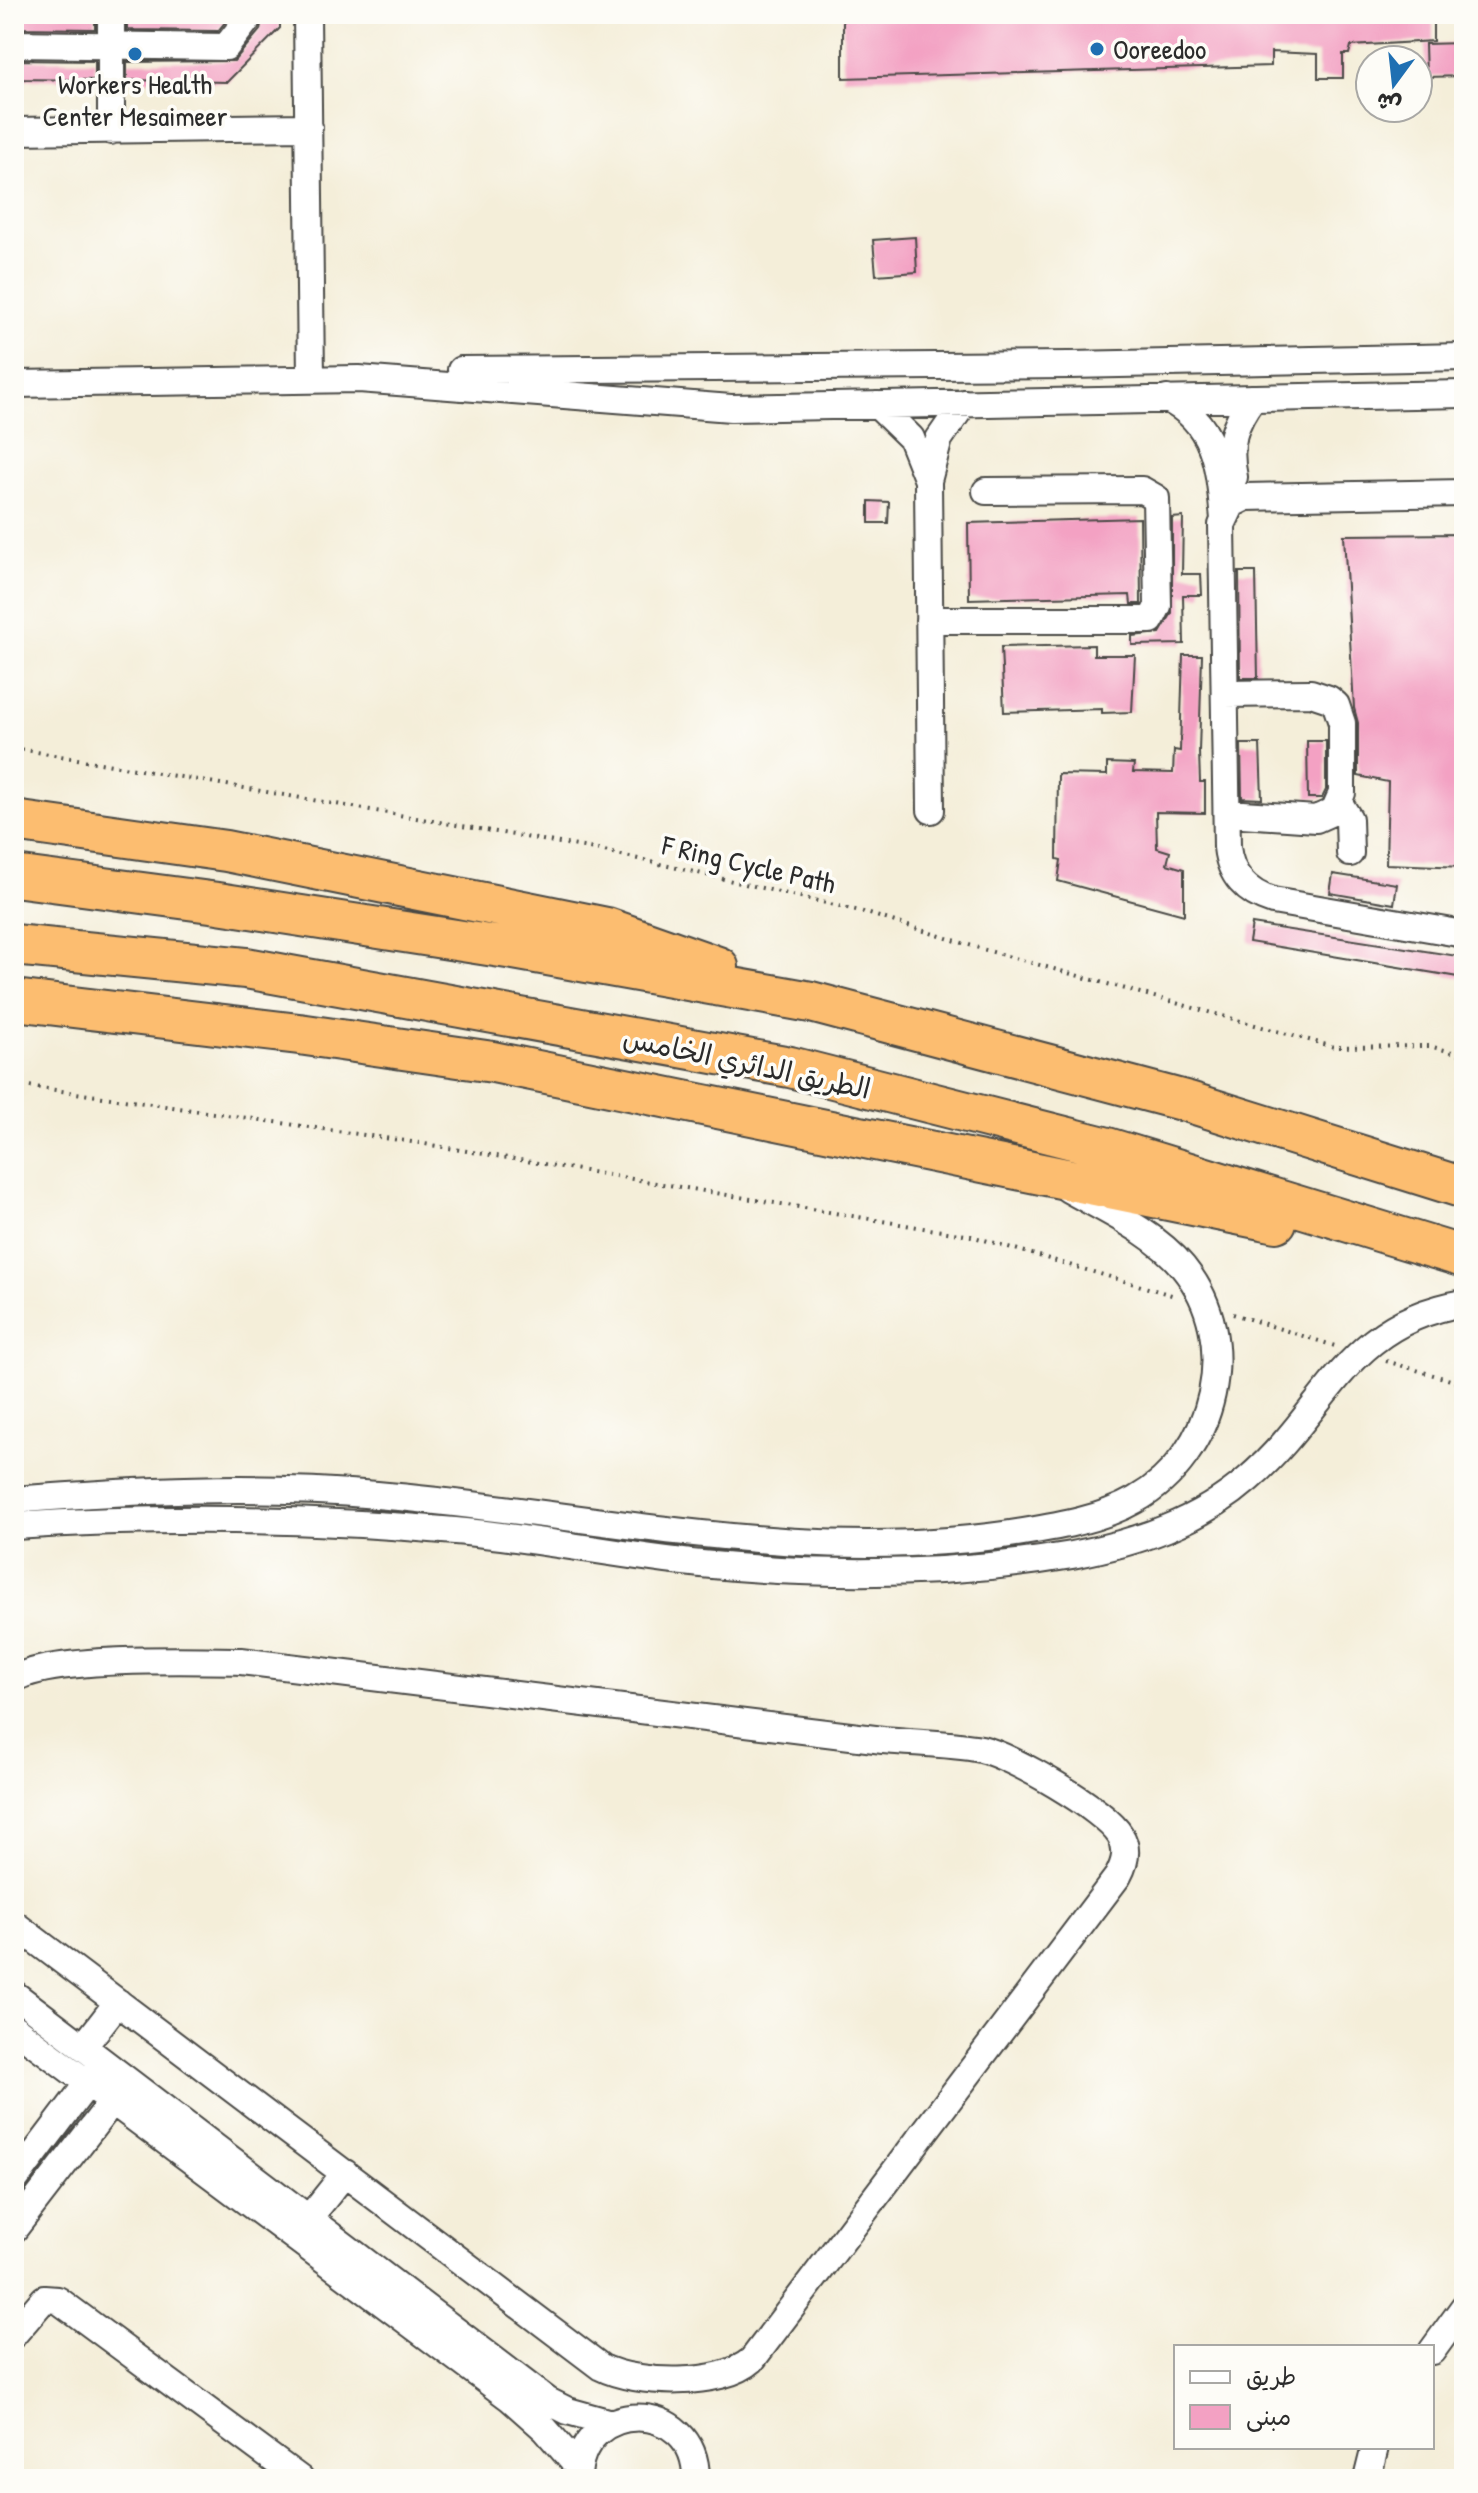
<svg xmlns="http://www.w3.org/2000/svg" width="1478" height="2493" font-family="'Patrick Hand','Playpen Sans Arabic',sans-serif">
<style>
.building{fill:#f3a1c3}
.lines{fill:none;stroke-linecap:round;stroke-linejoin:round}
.minor-casing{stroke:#494845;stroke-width:30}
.highway-casing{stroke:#494845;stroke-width:44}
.path{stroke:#494845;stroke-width:4;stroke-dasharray:2 6;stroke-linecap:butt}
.minor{stroke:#fff;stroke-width:26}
.highway{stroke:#fcbd6f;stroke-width:40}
.poi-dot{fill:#1f6fb2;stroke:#fdfcf7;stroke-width:3}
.labels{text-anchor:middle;stroke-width:7;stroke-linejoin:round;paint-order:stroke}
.poi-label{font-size:28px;fill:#2b2b2b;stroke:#fdfcf7;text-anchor:start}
.street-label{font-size:28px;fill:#2b2b2b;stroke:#fdfcf7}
</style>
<rect width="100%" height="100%" fill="#fdfcf7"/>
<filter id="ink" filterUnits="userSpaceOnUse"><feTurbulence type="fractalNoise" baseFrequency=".0125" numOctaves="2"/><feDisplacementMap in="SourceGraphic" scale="16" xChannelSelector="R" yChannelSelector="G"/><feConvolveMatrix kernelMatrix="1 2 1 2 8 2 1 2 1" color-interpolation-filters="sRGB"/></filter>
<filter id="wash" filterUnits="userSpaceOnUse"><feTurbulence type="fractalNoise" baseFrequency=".006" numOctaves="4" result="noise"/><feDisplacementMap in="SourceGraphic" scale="32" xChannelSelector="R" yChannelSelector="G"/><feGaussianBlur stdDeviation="1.8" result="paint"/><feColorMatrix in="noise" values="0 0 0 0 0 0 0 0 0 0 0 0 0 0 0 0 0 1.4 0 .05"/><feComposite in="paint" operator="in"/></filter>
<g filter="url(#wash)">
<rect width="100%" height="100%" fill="#f4eed9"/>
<g id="blocks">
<path class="building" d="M14,14H95V29L14,28Z
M127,14H231V15L218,31L127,30Z
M263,14H280V28L227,82L127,80V62L234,61L260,30Z
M843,14H1433V41L1351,46L1349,54H1343V78H1318V54L1271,52V66L843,78Z
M1462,43L1464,76L1426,77L1425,44Z
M14,60L95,61V80L14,79Z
M915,237L917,272L876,275L873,240Z
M869,501L889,502L888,523H869Z
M1183,517L1182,574H1201L1202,595H1183L1184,644L1132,645V636L1160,633L1172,613V518Z
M1140,518L1141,604H1131L1130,595L969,599L968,523Z
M1464,534V867L1386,864L1388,782L1358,776V723L1354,708L1344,535Z
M1239,572H1256L1258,678H1240Z
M1094,645V655H1135L1132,712L1102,713V709L1004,712L1001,647Z
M1183,655H1202L1199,752L1200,782H1205V813L1156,812L1157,848L1170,852L1167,864L1184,869V915L1058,881L1061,860L1057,859L1058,774L1107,775V763L1134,764L1133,772L1173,773L1174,750L1180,751Z
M1307,741H1326V790L1322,798H1308Z
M1241,744H1260L1262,799L1242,798Z
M1333,874L1397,884L1394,904L1330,893Z
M1252,924L1464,957V978L1249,942Z"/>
</g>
</g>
<g filter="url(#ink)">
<use href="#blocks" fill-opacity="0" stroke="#494845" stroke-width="2"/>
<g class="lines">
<defs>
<path id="minor" d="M307,14L311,379
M14,44L226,47L247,20V14
M14,131L309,127
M111,131V14
M461,370L1070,365L1464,357
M14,384L359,379L731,408L1464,394
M1167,399C1217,423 1219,470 1224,519
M877,405L911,438L927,478
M1234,477C1227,446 1234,422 1253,398
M1464,493L1246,497L1232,504L1222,525L1227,847C1230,875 1246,893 1273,901L1464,934
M929,620H1151L1158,606L1156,498L1142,490L986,491
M1225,694L1311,693L1329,699L1336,705L1342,723V793L1334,811L1316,819L1227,813
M1339,803L1349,819L1350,853
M931,810L928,481L939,439L964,403
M14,1500C136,1490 255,1484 377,1495C593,1513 806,1568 1023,1532C1060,1526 1102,1519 1135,1500C1216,1455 1243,1340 1183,1267C1154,1232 1107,1211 1068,1189
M14,1526C162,1516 308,1518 455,1531C538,1538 619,1556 701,1564C823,1576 951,1576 1072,1555C1136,1543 1199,1522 1248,1479C1329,1410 1344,1323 1464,1303
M14,1679C51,1656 193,1660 241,1661L883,1740C915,1743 950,1743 981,1749C1012,1756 1104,1809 1120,1835C1129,1849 1125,1863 1118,1876L752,2360C722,2387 636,2385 601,2367L14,1924
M14,1994L548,2401L568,2411L611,2423
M14,2028L510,2398L545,2429L578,2467
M84,2046L118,2002
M14,2181L97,2071
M309,2218L345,2173
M14,2229L122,2089
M14,2334L44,2299L58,2300L300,2479
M1432,2351L1464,2307
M578,2479C579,2397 697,2397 696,2479
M1367,2479L1375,2447"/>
<path id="highway" d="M14,821L226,851L607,928L718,967
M14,876L218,903L514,949L811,1002L1189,1102L1464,1188
M14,945L246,968L790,1067L1104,1147L1464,1257
M14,1000L299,1034L493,1062L1276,1222"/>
</defs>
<use href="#minor" class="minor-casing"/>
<use href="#highway" class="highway-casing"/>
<path class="path" d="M14,748L600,850L860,911L982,949L1334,1047L1429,1046L1464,1055
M14,1084L419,1143L971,1236L1175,1296
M1233,1314L1335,1346
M1386,1361L1464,1384"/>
<use href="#minor" class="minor"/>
<use href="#highway" class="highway"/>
</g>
</g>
<g class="poi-dot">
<circle cx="1097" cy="49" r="8"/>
<circle cx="135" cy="54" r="8"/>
</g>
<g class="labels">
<g class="poi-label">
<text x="1113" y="59">Ooreedoo</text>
<text x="135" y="94" text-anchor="middle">Workers Health<tspan x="135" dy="32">Center Mesaimeer</tspan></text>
</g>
<g class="street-label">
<text transform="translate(749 864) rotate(13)" y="10">F Ring Cycle Path</text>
<text transform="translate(747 1063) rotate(12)" y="10">الطريق الدائري الخامس</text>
</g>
</g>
<rect width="1478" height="2493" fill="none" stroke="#fdfcf7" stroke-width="48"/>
<rect x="1174" y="2345" width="260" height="104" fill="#fdfcf7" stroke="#a9a8a5" stroke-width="2"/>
<rect x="1190" y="2371" width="40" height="12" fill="#ffffff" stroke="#a9a8a5" stroke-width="2"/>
<text x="1246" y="2385" font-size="24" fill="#2b2b2b">طريق</text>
<rect x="1190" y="2405" width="40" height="24" fill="#f3a1c3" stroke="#a9a8a5" stroke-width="2"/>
<text x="1246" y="2425" font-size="24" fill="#2b2b2b">مبنى</text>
<g transform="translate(1394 84) rotate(195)"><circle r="38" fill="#fdfcf7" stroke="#a9a8a5" stroke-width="2"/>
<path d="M0-6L14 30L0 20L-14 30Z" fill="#1f6fb2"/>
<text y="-12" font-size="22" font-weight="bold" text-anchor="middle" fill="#2b2b2b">ش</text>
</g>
</svg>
